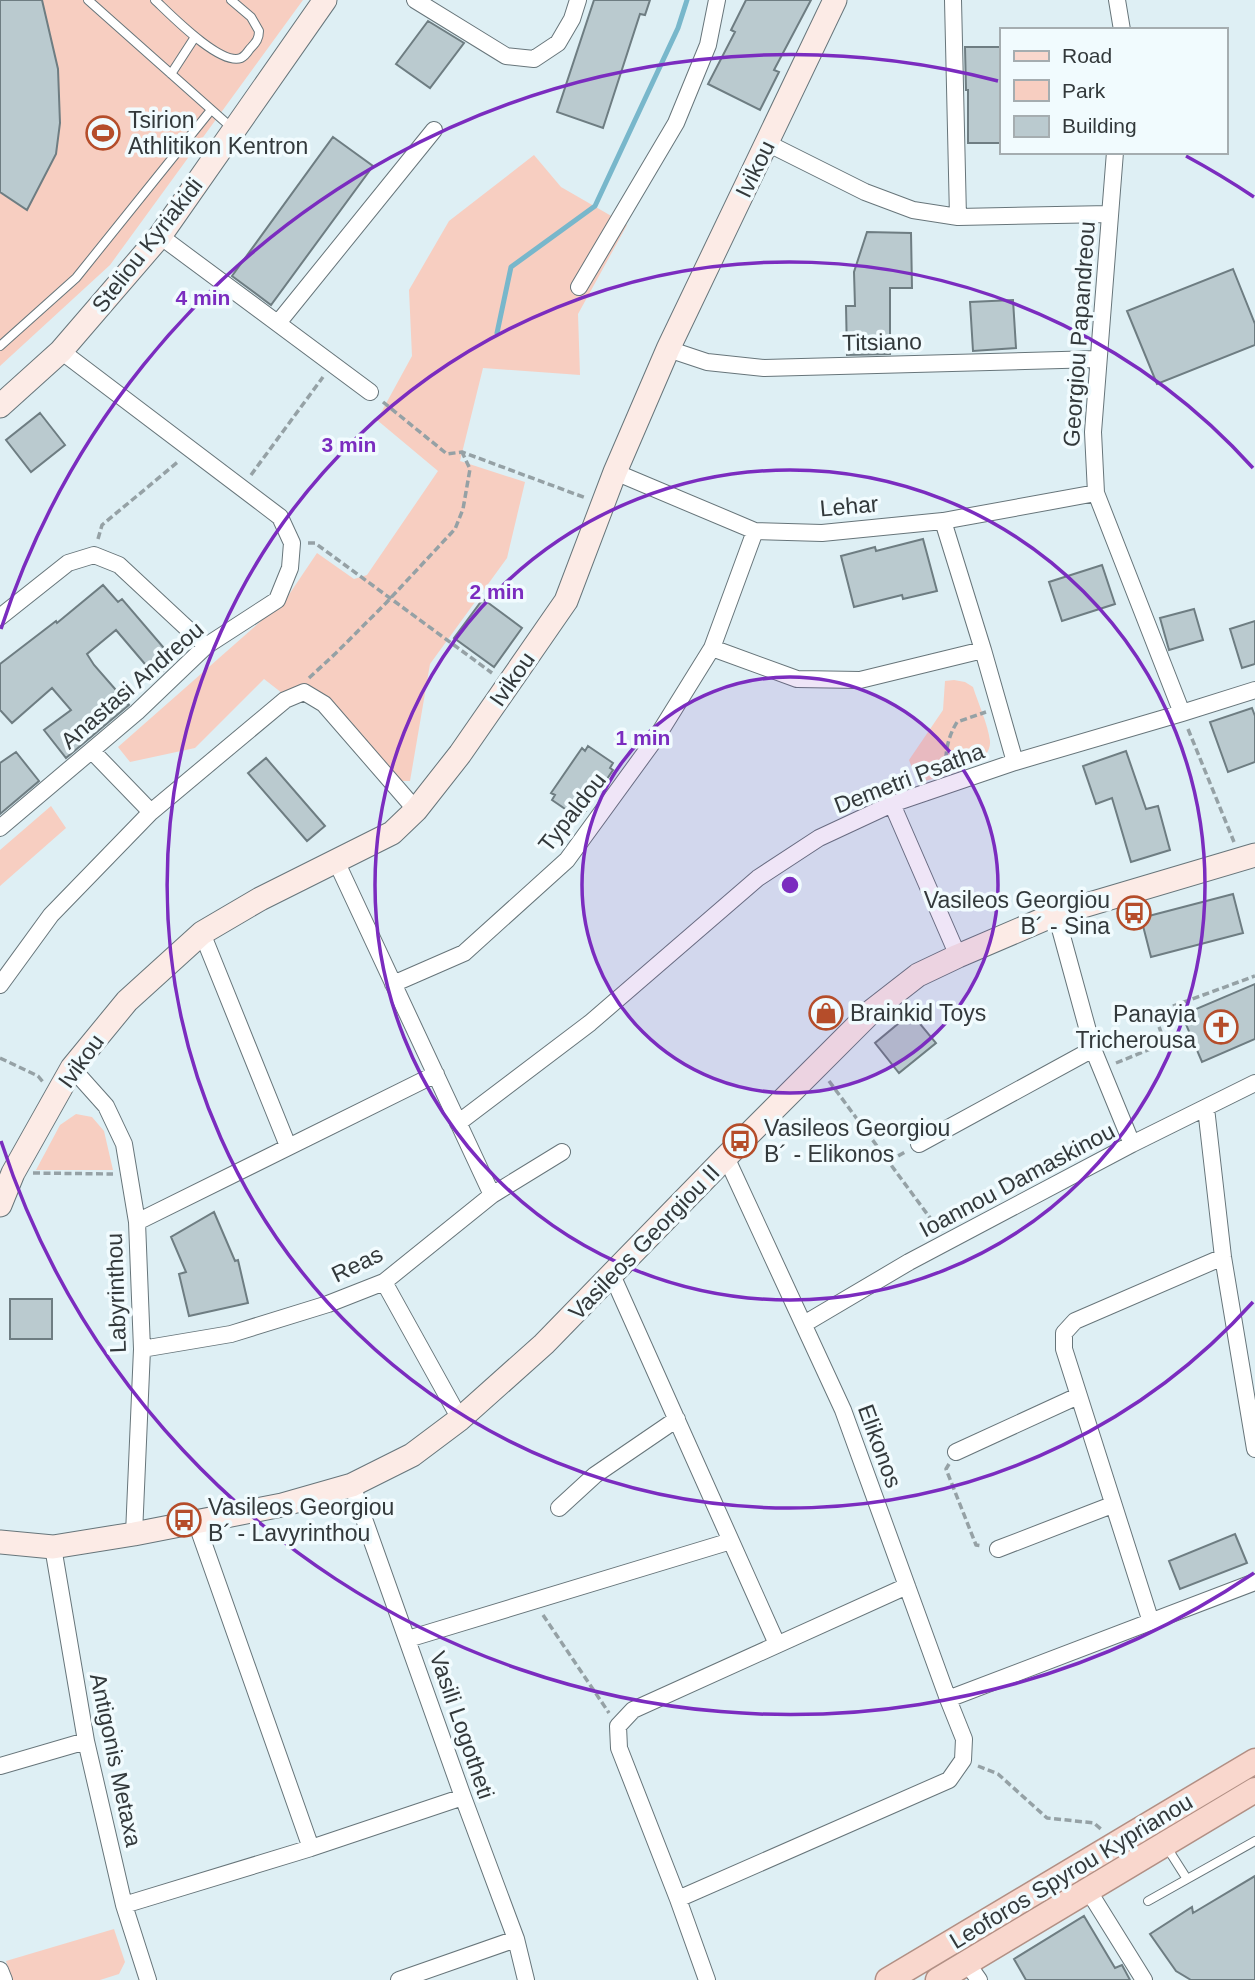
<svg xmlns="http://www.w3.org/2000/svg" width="1255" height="1980" font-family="Arial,sans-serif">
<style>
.green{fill:#f7cec1}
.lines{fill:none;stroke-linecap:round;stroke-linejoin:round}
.stream{stroke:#78b7cb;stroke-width:5}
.building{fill:#bacacf;stroke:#6e7d82;stroke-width:2}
.lane-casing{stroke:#67757a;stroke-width:10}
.street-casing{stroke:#67757a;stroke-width:18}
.secondary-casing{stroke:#67757a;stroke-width:25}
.primary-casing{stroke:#b18f84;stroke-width:27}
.path{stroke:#95a1a5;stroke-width:3.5;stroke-dasharray:7 3.5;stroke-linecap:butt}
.lane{stroke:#fff;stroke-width:8}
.street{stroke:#fff;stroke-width:16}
.secondary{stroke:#fcebe6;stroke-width:23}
.primary{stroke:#f9d7cd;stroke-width:24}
.ring{fill:none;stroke:#7b2cbf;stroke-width:3.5}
.labels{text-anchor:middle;stroke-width:7;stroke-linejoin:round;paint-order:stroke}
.poi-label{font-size:23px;fill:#33393b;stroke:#f1fbfe;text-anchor:start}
.street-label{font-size:23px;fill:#33393b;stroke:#f1fbfe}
.centre{fill:#7b2cbf;stroke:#f1fbfe;stroke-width:3.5}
.ring-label{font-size:21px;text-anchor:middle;font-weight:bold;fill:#7b2cbf;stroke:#f1fbfe;stroke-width:7;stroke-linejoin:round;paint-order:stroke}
</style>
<rect width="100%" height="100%" fill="#deeff4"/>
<path class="green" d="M0,0H303L110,265L0,366Z
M534,155L561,187L627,225L578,314L580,375L483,368L460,461L525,482L507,558L430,664L410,781H397L328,696L282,693L264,679L195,748L130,762L118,747L286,599L317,553L354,579L367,575L438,471L377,420L412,356L409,290L449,221Z
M954,680L965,682L973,687C978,703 988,724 990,741C992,768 937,777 918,783L909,760L943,710L945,681Z
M51,806L66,828L0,886V850Z
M76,1114L92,1117L104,1131L113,1170H36L60,1125Z
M114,1929L125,1962L119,1974L100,1980H12L6,1961Z"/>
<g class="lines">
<path class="stream" d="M497,333L511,267L595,206L678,28L687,0"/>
</g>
<path class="building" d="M0,0H42L58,69L60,123L56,154L27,210L0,192Z
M594,0H650L645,15L640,14L603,128L557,112Z
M746,0H811L774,70L779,72L760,110L708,84L735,32L731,30Z
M428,21L464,43L430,88L396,64Z
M965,47H1001V143H968V90H966Z
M333,137L373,166L271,305L232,276Z
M867,232L911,233L912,288H890V354L847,355L846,306H855L854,272Z
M1233,269L1255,324V345L1157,384L1127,311Z
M1013,300L1016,348L973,351L970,302Z
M40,413L65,445L31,472L6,440Z
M923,539L937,591L903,599L902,595L854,607L841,556L875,547L876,551Z
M1102,565L1115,604L1062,621L1049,582Z
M103,585L118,602L122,599L175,661L156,677L116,630L87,654L94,665L129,705L66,758L44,730L71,710L52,688L12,723L0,710V664L56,621L57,623Z
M483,599L522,628L494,667L454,638Z
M1194,609L1203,640L1169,650L1160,618Z
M1255,621V664L1242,668L1230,629Z
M1252,708L1255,716V762L1228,772L1210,722Z
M588,746L613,763L610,768L613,770L583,815L580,812L577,817L552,800L555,795L551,793L582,748L585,751Z
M1126,751L1146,809L1158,806L1170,850L1131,862L1112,798L1096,804L1083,766Z
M16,752L39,781L0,814V763Z
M266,758L325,826L307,841L248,773Z
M1233,894L1243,933L1151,957L1141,918Z
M1255,984V1039L1202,1062L1182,1015Z
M911,1013L936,1043L899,1073L875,1043Z
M214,1212L235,1261L238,1260L248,1303L189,1316L179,1274L186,1272L171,1237Z
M10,1299H52V1339H10Z
M1235,1534L1247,1563L1180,1589L1169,1561Z
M1255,1876V1980H1191L1176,1971L1150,1934L1192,1907L1193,1913Z
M1084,1916L1115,1968L1122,1965L1130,1980H1026L1014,1959Z"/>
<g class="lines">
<defs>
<path id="lane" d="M88,0L232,128
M155,0C170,14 220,66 241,58C245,56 247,53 249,50C255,43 259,40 259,31L251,17L231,0
M171,74L195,37
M0,346L76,278L211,110
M1166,1846L1187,1879
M1148,1901L1255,1841"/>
<path id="street" d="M415,0L506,56L534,59L558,43L572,19L578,0
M953,0L958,217
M1117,0L1122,30
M767,143L865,192L913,210L958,217L1110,214
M1115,152L1093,432L1096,493L1182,713
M160,236L370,392
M579,287L676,123L708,45L717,0
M278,323L434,130
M668,349L707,362L764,368L1098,359
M615,472L755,531L822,533L943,521L1096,493
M943,521L983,650L1015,762
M0,617L68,563L94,555L119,565L206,646
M712,648L797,679L860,680L983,650
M92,751L151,812
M892,804L958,956
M0,828L137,712L206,646L277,600L290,568L292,543L280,517L61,351
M336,861L492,1195
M1056,914L1093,1049L1132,1144
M202,933L288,1146
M393,984L464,953L567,860L658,735L712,648L755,531
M0,985L51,915L151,812L285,700L304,692L324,704L416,810
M72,1068L106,1106L124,1144L137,1222L142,1349L134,1534
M1206,1108L1223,1257L1255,1449
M458,1123L590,1023L758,878L819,838L892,804L1015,762L1182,713L1255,690
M919,1144L1093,1049
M137,1222L436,1074
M612,1275L777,1644
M384,1282L460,1419
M804,1324L909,1262L1132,1144L1255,1083
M142,1349L231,1334L328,1304L384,1282L492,1195L562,1152
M956,1452L1078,1396
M352,1485L463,1797L516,1939L526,1980
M559,1508L595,1475L677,1419
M196,1522L311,1848
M53,1547L86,1741L124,1905L148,1980
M998,1549L1112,1505
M1151,1622L1064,1349V1333L1075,1321L1223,1257
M408,1639L731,1541
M948,1699L1255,1582
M0,1766L86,1741
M1088,1890L1144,1980
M678,1899L949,1780L963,1760L964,1739L948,1699L843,1410L726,1157
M124,1905L311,1848L463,1797
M967,1963L979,1980
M0,1970L4,1980
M399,1980L516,1939
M707,1980L678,1899L619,1748L618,1726L633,1710L907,1586"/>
<path id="secondary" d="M0,406L61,351L160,236L325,0
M0,1205L13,1173L72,1068L127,1001L202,933L260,899L392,833L416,810L460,754L566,601L615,472L668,349L835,0
M0,1542L53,1547L134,1534L282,1505L352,1485L412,1455L460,1419L544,1344L726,1157L873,1010L918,975L958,956L1056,914L1255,855"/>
<path id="primary" d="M888,1980L1255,1761
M938,1980L1255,1790"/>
</defs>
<use href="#lane" class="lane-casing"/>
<use href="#street" class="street-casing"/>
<use href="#secondary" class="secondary-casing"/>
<use href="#primary" class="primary-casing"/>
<path class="path" d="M383,402L447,454L462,452L586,498
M251,475L323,377
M98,539L102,525L179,461
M308,543H315L492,673
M309,678L336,653L386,603L455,529L463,509L470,469L462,452
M1188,729L1234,842
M946,769C945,751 948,737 957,722L986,712
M0,1058L38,1076L43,1082
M1116,1063L1165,1043L1154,1013L1255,976
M829,1081L939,1230
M889,1161L905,1152
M33,1173L113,1174
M949,1464L946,1469L976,1545L982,1546
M543,1615L609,1713
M978,1766L998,1774L1047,1818L1094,1823L1102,1830"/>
<use href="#lane" class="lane"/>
<use href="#street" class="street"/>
<use href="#secondary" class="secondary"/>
<use href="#primary" class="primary"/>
</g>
<circle cx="790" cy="885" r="208" fill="#7b2cbf" fill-opacity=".12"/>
<g class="ring">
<circle cx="790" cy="885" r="208"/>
<circle cx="790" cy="885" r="415"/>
<path d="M1253 1302A623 623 0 1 1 1253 468"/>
<path d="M1254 1573A830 830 0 0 1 1 1141M1 629A830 830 0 0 1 998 81M1186 156A830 830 0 0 1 1254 197"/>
</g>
<defs>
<symbol id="stadium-ring" viewBox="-11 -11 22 22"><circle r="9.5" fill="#f1fbfe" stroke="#b54d2a" stroke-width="1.5"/><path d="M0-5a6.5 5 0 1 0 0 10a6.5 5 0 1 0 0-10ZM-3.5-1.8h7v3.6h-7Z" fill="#b54d2a"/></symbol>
<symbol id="bus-ring" viewBox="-11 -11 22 22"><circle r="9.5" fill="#f1fbfe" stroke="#b54d2a" stroke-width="1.5"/><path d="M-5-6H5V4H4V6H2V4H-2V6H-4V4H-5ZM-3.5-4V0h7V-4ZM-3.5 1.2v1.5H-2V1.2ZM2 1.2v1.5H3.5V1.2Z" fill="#b54d2a"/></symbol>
<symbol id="shop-ring" viewBox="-11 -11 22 22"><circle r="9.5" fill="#f1fbfe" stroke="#b54d2a" stroke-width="1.5"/><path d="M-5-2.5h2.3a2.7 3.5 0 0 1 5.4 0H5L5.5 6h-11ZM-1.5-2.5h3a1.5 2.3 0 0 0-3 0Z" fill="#b54d2a"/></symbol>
<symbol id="church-ring" viewBox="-11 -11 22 22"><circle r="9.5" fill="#f1fbfe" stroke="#b54d2a" stroke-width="1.5"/><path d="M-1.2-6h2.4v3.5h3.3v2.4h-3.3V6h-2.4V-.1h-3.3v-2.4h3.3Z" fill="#b54d2a"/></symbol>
</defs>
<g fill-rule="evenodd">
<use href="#stadium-ring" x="84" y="114" width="38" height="38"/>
<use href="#bus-ring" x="1115" y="894" width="38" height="38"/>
<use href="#shop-ring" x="807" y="994" width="38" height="38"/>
<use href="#church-ring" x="1202" y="1008" width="38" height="38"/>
<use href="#bus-ring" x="721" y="1122" width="38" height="38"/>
<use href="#bus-ring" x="165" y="1501" width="38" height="38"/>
</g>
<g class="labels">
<g class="poi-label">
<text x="128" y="128">Tsirion<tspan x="128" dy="26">Athlitikon Kentron</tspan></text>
<text x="1110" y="908" text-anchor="end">Vasileos Georgiou<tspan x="1110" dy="26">B´ - Sina</tspan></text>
<text x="850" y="1021">Brainkid Toys</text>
<text x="1196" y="1022" text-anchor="end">Panayia<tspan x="1196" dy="26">Tricherousa</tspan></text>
<text x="764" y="1136">Vasileos Georgiou<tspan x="764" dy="26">B´ - Elikonos</tspan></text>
<text x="208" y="1515">Vasileos Georgiou<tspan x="208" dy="26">B´ - Lavyrinthou</tspan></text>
</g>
<g class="street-label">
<text transform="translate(755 169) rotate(-64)" y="8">Ivikou</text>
<text transform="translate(147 245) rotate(-52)" y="8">Steliou Kyriakidi</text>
<text transform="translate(1079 334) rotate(-86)" y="8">Georgiou Papandreou</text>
<text transform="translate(882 342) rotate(-1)" y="8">Titsiano</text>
<text transform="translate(849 506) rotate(-5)" y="8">Lehar</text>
<text transform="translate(512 679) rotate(-55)" y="8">Ivikou</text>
<text transform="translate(132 685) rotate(-41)" y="8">Anastasi Andreou</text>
<text transform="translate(909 778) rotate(-21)" y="8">Demetri Psatha</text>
<text transform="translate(572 812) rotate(-52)" y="8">Typaldou</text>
<text transform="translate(81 1061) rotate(-54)" y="8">Ivikou</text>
<text transform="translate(1017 1180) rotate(-28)" y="8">Ioannou Damaskinou</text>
<text transform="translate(644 1242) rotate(-46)" y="8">Vasileos Georgiou II</text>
<text transform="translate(357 1264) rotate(-26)" y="8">Reas</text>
<text transform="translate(116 1293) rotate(-92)" y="8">Labyrinthou</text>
<text transform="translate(880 1446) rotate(70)" y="8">Elikonos</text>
<text transform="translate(462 1725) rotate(71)" y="8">Vasili Logotheti</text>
<text transform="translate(116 1760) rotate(78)" y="8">Antigonis Metaxa</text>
<text transform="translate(1071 1871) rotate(-31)" y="8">Leoforos Spyrou Kyprianou</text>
</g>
</g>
<circle cx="790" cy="885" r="10" class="centre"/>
<g class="ring-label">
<text x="203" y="305">4 min</text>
<text x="349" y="452">3 min</text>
<text x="497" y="599">2 min</text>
<text x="643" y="745">1 min</text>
</g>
<rect x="1000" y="28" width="228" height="126" fill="#f1fbfe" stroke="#a5adb0" stroke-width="2"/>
<rect x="1014" y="51" width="35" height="10" fill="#f9d7cd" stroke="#a5adb0" stroke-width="2"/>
<text x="1062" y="63" font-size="21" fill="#33393b">Road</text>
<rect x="1014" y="80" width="35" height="21" fill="#f7cec1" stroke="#a5adb0" stroke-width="2"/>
<text x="1062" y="98" font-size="21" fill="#33393b">Park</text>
<rect x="1014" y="116" width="35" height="21" fill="#bacacf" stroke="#a5adb0" stroke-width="2"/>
<text x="1062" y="133" font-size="21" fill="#33393b">Building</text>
</svg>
